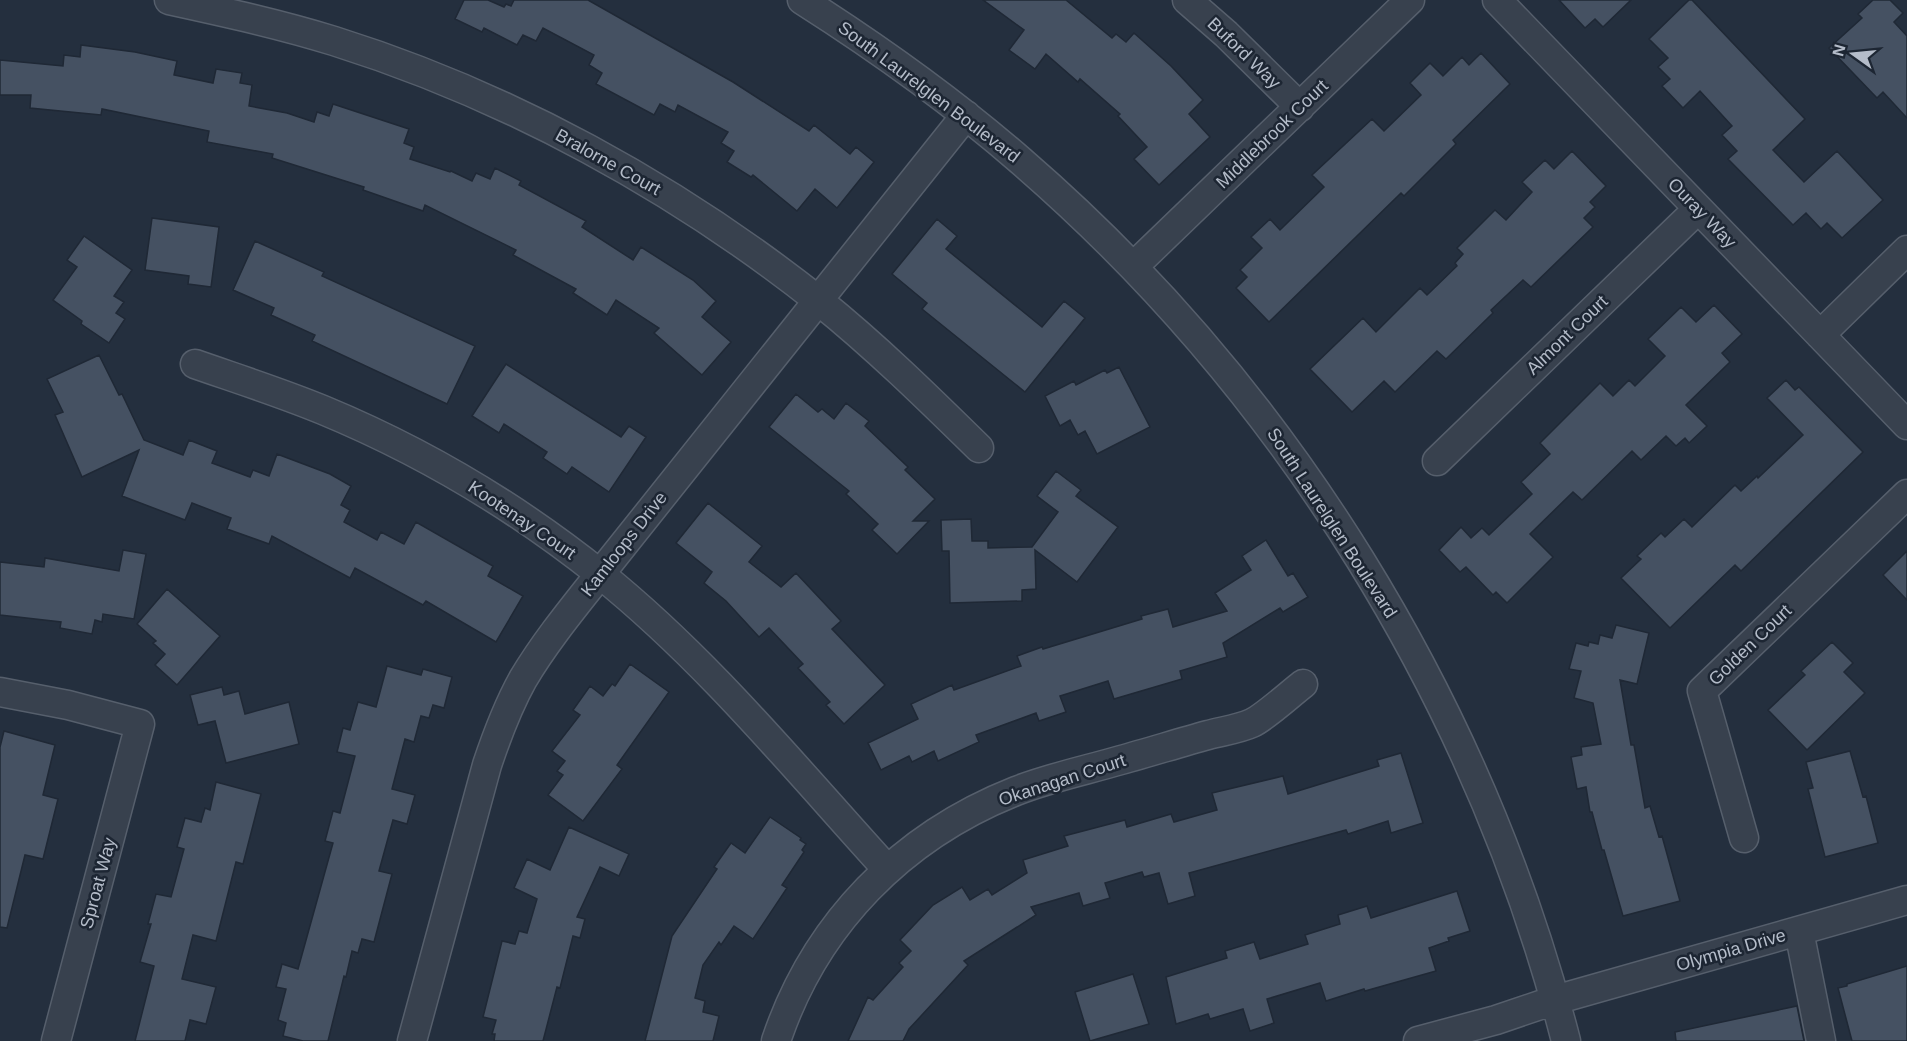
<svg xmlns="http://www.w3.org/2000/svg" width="1907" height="1041" font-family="Arial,sans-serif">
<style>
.building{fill:#455162;stroke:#1f2835;stroke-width:1.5}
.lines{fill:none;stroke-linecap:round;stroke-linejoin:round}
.minor-casing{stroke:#565f6c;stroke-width:31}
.minor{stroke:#38414e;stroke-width:28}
.labels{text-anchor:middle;stroke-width:5;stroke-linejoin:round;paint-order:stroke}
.street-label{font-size:18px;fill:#b4bcc9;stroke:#1d2633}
</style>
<rect width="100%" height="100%" fill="#242f3e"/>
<path class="building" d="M464,0H488L504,7L506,4L511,6L514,0H588L733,82L809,131L814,125L850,154L856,147L874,162L837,208L815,189L797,211L753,175L751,177L727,162L734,151L721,143L728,132L678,105L675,112L660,104L654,115L596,84L602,73L589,65L594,55L543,28L536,41L523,35L517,45L484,28L482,32L455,19Z
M983,0H1066L1112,38L1116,34L1126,42L1134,33L1171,66L1203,100L1189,114L1210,137L1159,185L1134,159L1147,147L1118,116L1120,114L1080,79L1078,82L1046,54L1035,69L1009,50L1024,30Z
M1559,0H1631L1603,27L1595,19L1585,28Z
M1689,0H1692L1805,119L1773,150L1804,182L1837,151L1883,200L1842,238L1827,223L1821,229L1806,213L1793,225L1728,159L1737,151L1722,135L1732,126L1700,91L1683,108L1662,86L1670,79L1658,67L1668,58L1649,39Z
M1873,0H1890L1903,13L1894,22L1907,36V118L1883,92L1877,98L1829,48L1862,18L1858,14Z
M81,45L135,52L177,61L174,75L213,83L216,69L242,73L240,83L252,85L249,106L287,113L314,122L317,112L329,116L333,104L409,129L404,143L414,147L410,159L450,172L451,171L472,181L476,173L490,179L495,168L521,181L519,185L586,221L582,227L633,260L641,247L693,280L716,301L702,317L731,342L702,375L654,333L659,328L616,300L607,315L573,293L576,289L513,255L516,250L425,205L423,211L363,190L364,187L272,158L273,154L207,142L209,131L102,109L101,115L30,108L31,95H0V60L63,66L64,55L80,57Z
M1481,53L1510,84L1453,140L1456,144L1404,196L1401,193L1269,322L1236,288L1247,277L1240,270L1262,248L1251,237L1270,219L1280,230L1324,187L1312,175L1372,119L1384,131L1421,95L1410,83L1430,63L1443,76L1462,57L1469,65Z
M1572,151L1606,186L1590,202L1595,207L1584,218L1593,227L1531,287L1523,280L1491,310L1493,313L1446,359L1437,351L1395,392L1384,381L1352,412L1310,369L1363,318L1376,332L1420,288L1427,295L1457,266L1455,263L1463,254L1457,248L1495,210L1506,220L1532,192L1522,182L1545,160L1554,169Z
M152,218L219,227L211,287L188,284L189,276L145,270Z
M937,219L957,236L946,249L1042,327L1064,301L1085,318L1025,392L922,309L927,303L892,274Z
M84,236L132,270L114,296L124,302L116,313L125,319L109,343L81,324L82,321L53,300L77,267L67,260Z
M255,241L324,272L322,276L475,346L447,404L312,341L315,335L271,315L274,308L233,290Z
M1714,305L1742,334L1722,353L1730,362L1686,405L1707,426L1689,443L1685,438L1676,446L1666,436L1641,460L1632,451L1582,500L1573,492L1530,534L1553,557L1507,603L1496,592L1493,595L1466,567L1460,572L1439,550L1461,527L1471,538L1482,528L1489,535L1532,494L1521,482L1550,454L1540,443L1600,383L1613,396L1629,380L1635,386L1665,356L1648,339L1681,307L1696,322Z
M99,355L119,395L122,394L144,440L183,455L189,440L217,451L212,463L250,477L253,470L269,476L277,454L330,474L351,486L341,505L350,510L344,522L377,540L381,532L404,544L416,522L493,566L488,576L523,596L496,642L426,601L423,605L355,568L350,578L272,536L269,544L227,529L231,518L192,503L185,520L122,496L139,450L82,477L55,415L63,412L47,379Z
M506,364L621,437L629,426L646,437L609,492L572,467L567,474L543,458L547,452L504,424L499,433L472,416Z
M1119,367L1150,427L1097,454L1085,431L1078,435L1070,420L1060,426L1045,396L1074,381L1076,385L1105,370L1107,373Z
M1786,380L1795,390L1799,387L1863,452L1741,571L1735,565L1670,628L1621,578L1641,559L1637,556L1661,533L1665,537L1684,519L1692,527L1735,485L1741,491L1757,476L1758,478L1803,435L1767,398Z
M796,394L818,412L822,409L834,419L846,403L869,421L865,426L908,467L905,470L935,499L913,521H929L897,554L872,530L878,524L846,494L849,491L769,427Z
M1056,471L1081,490L1076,496L1118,527L1077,582L1035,550L1036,589L1022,590V601L950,603L949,551H942L941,520L971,519L972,541H988V548L1032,547L1058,512L1037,496Z
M708,503L762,546L749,562L781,587L796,573L841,621L832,629L885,685L844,724L826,705L830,702L798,668L803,664L769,628L759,637L726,601L704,583L712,572L676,543Z
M1266,540L1288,576L1293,573L1308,597L1283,612L1280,608L1223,643L1227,657L1180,671L1182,679L1114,699L1108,681L1060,696L1066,712L1039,721L1036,713L976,735L979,742L938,761L934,751L912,762L909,756L881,770L868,743L918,719L911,704L952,685L954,690L1021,666L1017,656L1042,647L1043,649L1142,619L1141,616L1168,609L1173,627L1227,611L1215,593L1251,570L1242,556Z
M123,550L146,554L134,619L103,614L102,622L95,620L92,634L60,628L61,622L0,615V562L44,567L45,558L119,571Z
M1907,551V600L1883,575Z
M167,589L220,636L177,685L155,665L165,654L153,643L156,641L137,624Z
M1616,625L1649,633L1637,684L1620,680L1631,745H1634L1645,808L1650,806L1659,837L1662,836L1680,901L1623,916L1604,850H1602L1592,812H1590L1586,787L1577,789L1571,757L1582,755L1581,747L1601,744L1593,703L1574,698L1581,671L1569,669L1576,643L1588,646L1589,642L1598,644L1600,635L1612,638Z
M1832,642L1853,663L1844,672L1865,693L1807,750L1768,710L1805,675L1801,671Z
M630,664L669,692L617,765L622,769L583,821L548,795L563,775L557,771L565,761L552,751L580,715L573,710L590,686L603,696L612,684L615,686Z
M387,666L421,675L423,669L452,677L444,708L433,705L429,718L421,716L414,742L405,739L392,789L415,795L407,824L393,820L379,871L392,874L374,942L362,939L358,953L352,951L346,977L344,976L328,1041H303L283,1036L286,1023L278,1020L286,989L276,987L282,964L298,969L333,843L325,841L333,811L340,813L355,756L337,752L343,728L350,730L358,702L376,707Z
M222,687L224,695L239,691L245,714L289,702L299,744L226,763L215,721L198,725L190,695Z
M4,731L55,745L43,795L58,799L43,859L25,855L7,928L0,927V747Z
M1850,751L1863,797L1866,796L1878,843L1825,857L1808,789L1813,788L1806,762Z
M1401,753L1423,823L1391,833L1388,821L1348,834L1346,830L1189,873L1195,896L1168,904L1159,873L1144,877L1142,872L1105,883L1110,898L1083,906L1079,893L1031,907L1036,915L964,961L968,965L909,1029L903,1041H848L868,997L873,1000L903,967L899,963L911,951L900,940L933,905L962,887L970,900L988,889L992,895L1027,873L1023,860L1068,846L1064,836L1125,820L1127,827L1171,814L1174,822L1217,810L1212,793L1283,776L1288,794L1379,766L1377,760Z
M216,782L261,794L243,864L236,862L216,941L193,935L182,979L216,987L206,1024L190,1020L185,1041H135L154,966L140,962L151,924H148L156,894L171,897L184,849L177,847L185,818L201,822L205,808L210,810Z
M770,817L801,838L800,840L806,844L802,850L804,852L782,885L787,888L753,939L734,926L721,945L719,942L703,965L695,998L705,1001L703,1012L719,1016L713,1041H645L672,936L717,869L714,867L731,843L745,853Z
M569,827L629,854L619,876L600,867L577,917L585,919L580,938L573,936L560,988L557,987L543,1041H494L495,1034H492L496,1020L483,1017L502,941L515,944L519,931L527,933L537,899L514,888L527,859L550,870Z
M1457,891L1470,931L1448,938L1449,941L1429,948L1436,971L1365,991L1364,989L1326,1001L1320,983L1267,999L1274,1023L1250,1031L1243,1009L1210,1019L1208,1014L1176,1024L1166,977L1227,958L1225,951L1254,942L1260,959L1308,944L1305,935L1340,924L1338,915L1367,906L1371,918Z
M1907,966V1041H1852L1838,988L1847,986V984Z
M1133,974L1149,1024L1090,1041L1075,992Z
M1797,1006L1804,1041H1676L1675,1032Z"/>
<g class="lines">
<defs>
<path id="minor" d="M169,0C224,12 279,24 334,41C509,96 675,187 819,301C875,346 927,397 979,448
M802,0C879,49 953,102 1021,161C1286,390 1479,702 1566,1041
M1187,0L1226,34L1300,107
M1497,0L1907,425
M1133,267L1410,0
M1820,335L1907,250
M195,364C238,379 282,393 323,410C422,451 516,507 600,574C707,660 795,768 887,869
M1437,461L1698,209
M0,692L68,705L140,724L56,1041
M1744,838L1702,691L1907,494
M1799,931L1821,1041
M412,1041L487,765C497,735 508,706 523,679C545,642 573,608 600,574L966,115
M776,1041C815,924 902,836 1016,791C1048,778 1087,770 1121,760C1150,752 1179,743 1208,735C1223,731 1239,729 1252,723C1265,717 1290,694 1303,684
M1418,1041L1496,1020L1555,1000L1907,900"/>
</defs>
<use href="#minor" class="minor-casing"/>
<use href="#minor" class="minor"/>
</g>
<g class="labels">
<g class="street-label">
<text transform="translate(1244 53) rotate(44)" y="6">Buford Way</text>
<text transform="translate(929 92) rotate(37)" y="6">South Laurelglen Boulevard</text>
<text transform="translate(1272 134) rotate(-44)" y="6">Middlebrook Court</text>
<text transform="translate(608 162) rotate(29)" y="6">Bralorne Court</text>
<text transform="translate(1702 213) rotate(46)" y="6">Ouray Way</text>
<text transform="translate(1567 335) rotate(-44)" y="6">Almont Court</text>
<text transform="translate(522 520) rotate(34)" y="6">Kootenay Court</text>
<text transform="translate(1332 523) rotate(57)" y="6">South Laurelglen Boulevard</text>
<text transform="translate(624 544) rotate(-52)" y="6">Kamloops Drive</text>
<text transform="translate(1750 645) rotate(-44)" y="6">Golden Court</text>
<text transform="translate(1062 780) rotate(-18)" y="6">Okanagan Court</text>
<text transform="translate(98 883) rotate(-75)" y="6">Sproat Way</text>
<text transform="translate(1731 950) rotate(-16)" y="6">Olympia Drive</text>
</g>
</g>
<g transform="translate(1853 54) rotate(285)" stroke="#1d2633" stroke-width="4.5" paint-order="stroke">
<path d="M0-4.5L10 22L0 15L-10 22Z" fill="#b4bcc9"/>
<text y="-9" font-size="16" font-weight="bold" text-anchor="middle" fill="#b4bcc9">N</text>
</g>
</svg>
